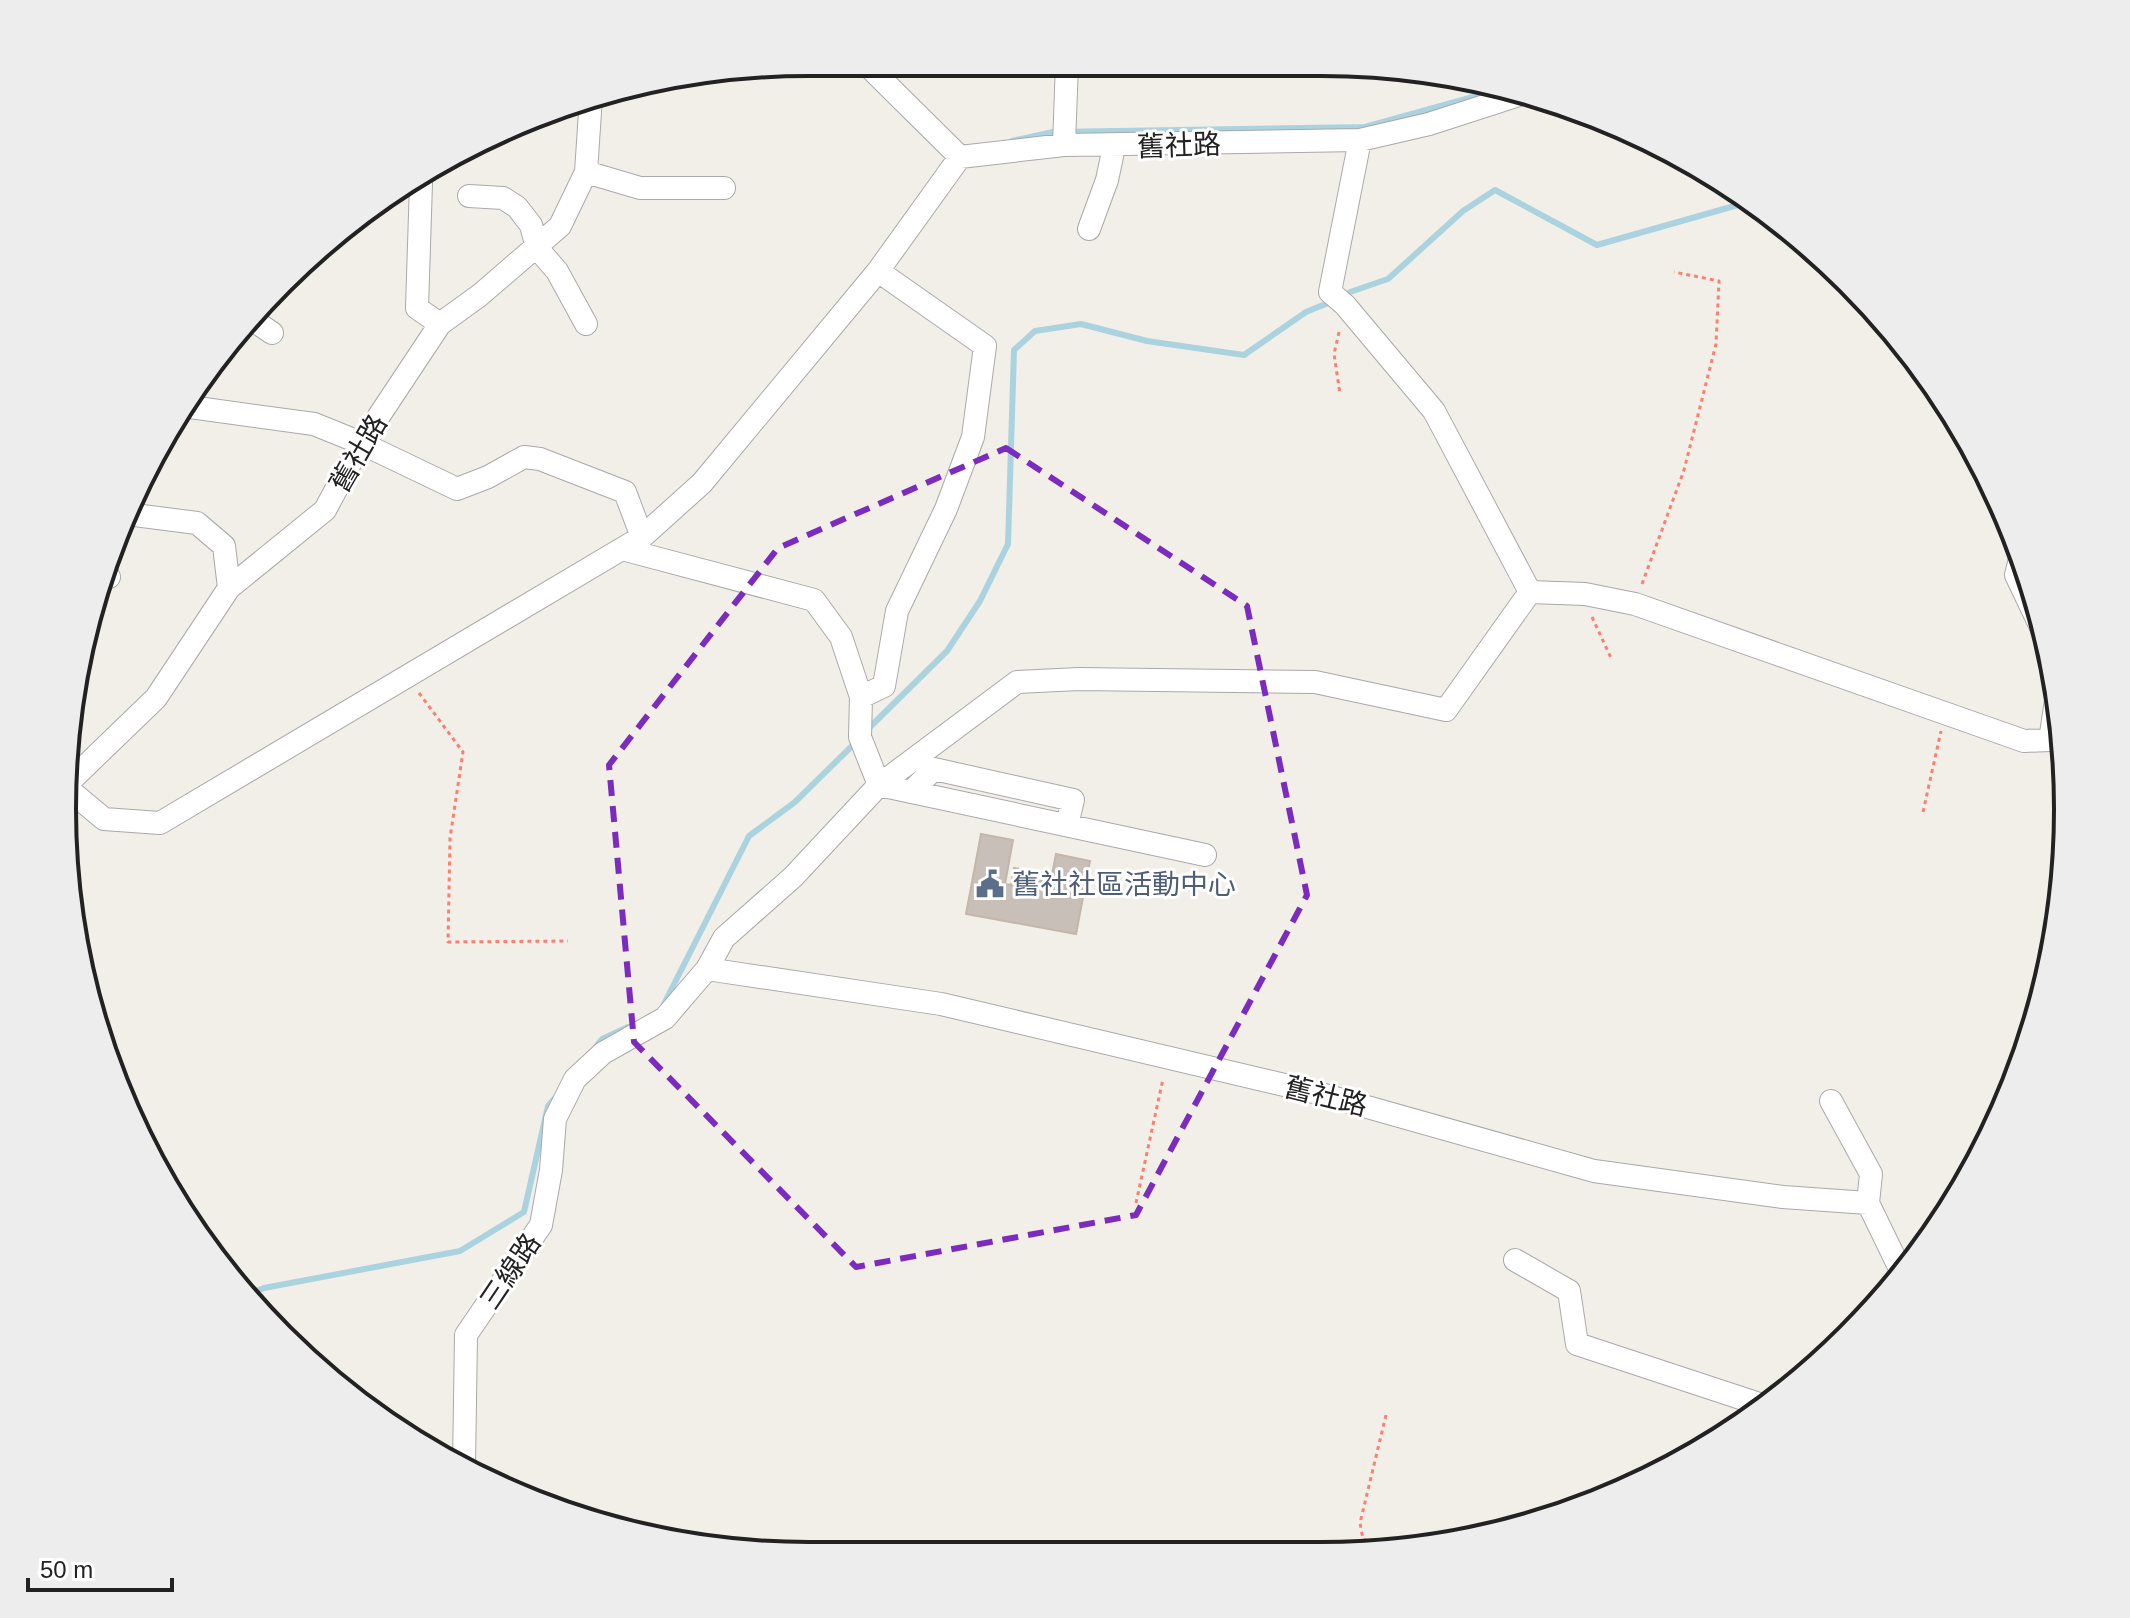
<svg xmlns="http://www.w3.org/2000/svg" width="2130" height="1618" font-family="Helvetica,'Noto Sans TC',sans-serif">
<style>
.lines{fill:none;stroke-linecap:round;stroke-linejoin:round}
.stream{stroke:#aad3df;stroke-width:6}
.building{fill:#c7bfb8;stroke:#c4b6ab;stroke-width:2}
.minor-casing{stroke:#a9a9a9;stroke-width:24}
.path{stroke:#fa8072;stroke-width:3;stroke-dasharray:4 4;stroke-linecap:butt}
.minor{stroke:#fff;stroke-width:22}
.marked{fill:none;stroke:#7b2cbf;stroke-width:6;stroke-dasharray:16 10;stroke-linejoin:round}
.labels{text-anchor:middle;stroke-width:6;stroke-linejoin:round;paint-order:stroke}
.street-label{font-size:28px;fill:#222;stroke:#fff}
.service-label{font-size:28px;fill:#4e5e75;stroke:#fff;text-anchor:start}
.rim{fill:none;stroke:#222;stroke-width:4}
</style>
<rect width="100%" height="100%" fill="#f2efe9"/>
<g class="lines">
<path class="stream" d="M1012,141L1053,132L1365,127L1509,87
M1350,292L1388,279L1463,211L1495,190L1597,245L1752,201
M867,730L947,651L980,601L1008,544L1014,350L1035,331L1081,324L1147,341L1244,355L1306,312L1328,303
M664,1004L749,836L795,802L857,741
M595,1048L602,1039L628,1027
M246,1295L264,1288L460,1251L524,1212L548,1106L555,1098"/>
</g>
<path class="building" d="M981,834L1013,840L1005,884L1011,885L1014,868L1043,873L1040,888L1049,890L1056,854L1090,861L1076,934L966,914Z"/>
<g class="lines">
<defs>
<path id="minor" d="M864,62L960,157L1064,145L1360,140L1429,124L1528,92
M1064,145L1067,63
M586,172L640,188H724
M421,183L417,308L440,324
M469,196L503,198L517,207L531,225L537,248L557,271L586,324
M1089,229L1107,180L1114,147
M253,320L272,333
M190,407L314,424L361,443L457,489L488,477L524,457L540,459L625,492L642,537
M127,514L197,523L224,546L229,588
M622,549L814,600L841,637L861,697L860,737L879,785L1205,855
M2021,555L2016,575L2047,640
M106,576L109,577
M1530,592L1585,594L1635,604L2024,741L2050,740L2057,694
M861,697L884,686L897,611L946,509L973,437L985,346L878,271
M69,782L156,698L229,588L325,510L361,443L440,324L480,295L560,226L586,172L591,97
M68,789L104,819L160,823L642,537L702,483L878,271L960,157
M911,792L934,769L1073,800L1067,825
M707,969L941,1004L1314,1092L1594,1171L1783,1197L1868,1203L1902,1273
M1831,1101L1871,1174L1868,1203
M1515,1260L1569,1291L1577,1344L1765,1406
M464,1465L466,1335L541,1225L551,1170L555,1119L575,1079L603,1053L665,1018L707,969L724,938L793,877L879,785L1017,682L1079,679L1315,682L1446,710L1530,592L1434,411L1345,305L1330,292L1360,140"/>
</defs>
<use href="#minor" class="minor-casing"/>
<path class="path" d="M1339,332L1334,354L1340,394
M1642,584L1684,470L1716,344L1719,281L1674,272
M1592,617L1611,658
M419,693L463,752L450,838L448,942L568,941
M1923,812L1941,731
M1136,1203L1163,1079
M1386,1415L1360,1523L1363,1539L1388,1550"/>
<use href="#minor" class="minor"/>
</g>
<path class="marked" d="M1006,448L1247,606L1307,895L1136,1215L856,1267L634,1042L609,765L778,548Z"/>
<defs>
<symbol id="civic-bare" viewBox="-9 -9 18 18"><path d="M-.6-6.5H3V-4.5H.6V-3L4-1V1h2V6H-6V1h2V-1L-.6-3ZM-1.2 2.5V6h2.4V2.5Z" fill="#5c6f8a" stroke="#fff" stroke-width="2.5" paint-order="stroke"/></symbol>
</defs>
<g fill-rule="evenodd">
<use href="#civic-bare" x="970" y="864" width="40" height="40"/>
</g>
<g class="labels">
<g class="street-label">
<text transform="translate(1179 145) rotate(-2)" y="10">舊社路</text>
<text transform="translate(358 453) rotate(-60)" y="10">舊社路</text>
<text transform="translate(1326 1096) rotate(14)" y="10">舊社路</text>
<text transform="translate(510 1271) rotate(-56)" y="10">三線路</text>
</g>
<g class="service-label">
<text x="1012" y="894">舊社社區活動中心</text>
</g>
</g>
<path d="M0 0H2130V1618H0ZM809 76H1321A733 733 0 0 1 2054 809V809A733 733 0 0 1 1321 1542H809A733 733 0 0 1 76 809V809A733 733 0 0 1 809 76Z" fill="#ededed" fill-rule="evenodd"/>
<path class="rim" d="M809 76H1321A733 733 0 0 1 2054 809V809A733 733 0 0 1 1321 1542H809A733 733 0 0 1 76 809V809A733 733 0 0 1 809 76Z"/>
<path d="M28 1578v12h144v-12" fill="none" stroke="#222222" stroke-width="4"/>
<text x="40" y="1578" font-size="24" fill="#222222" stroke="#ffffff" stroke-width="6" paint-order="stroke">50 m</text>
</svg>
